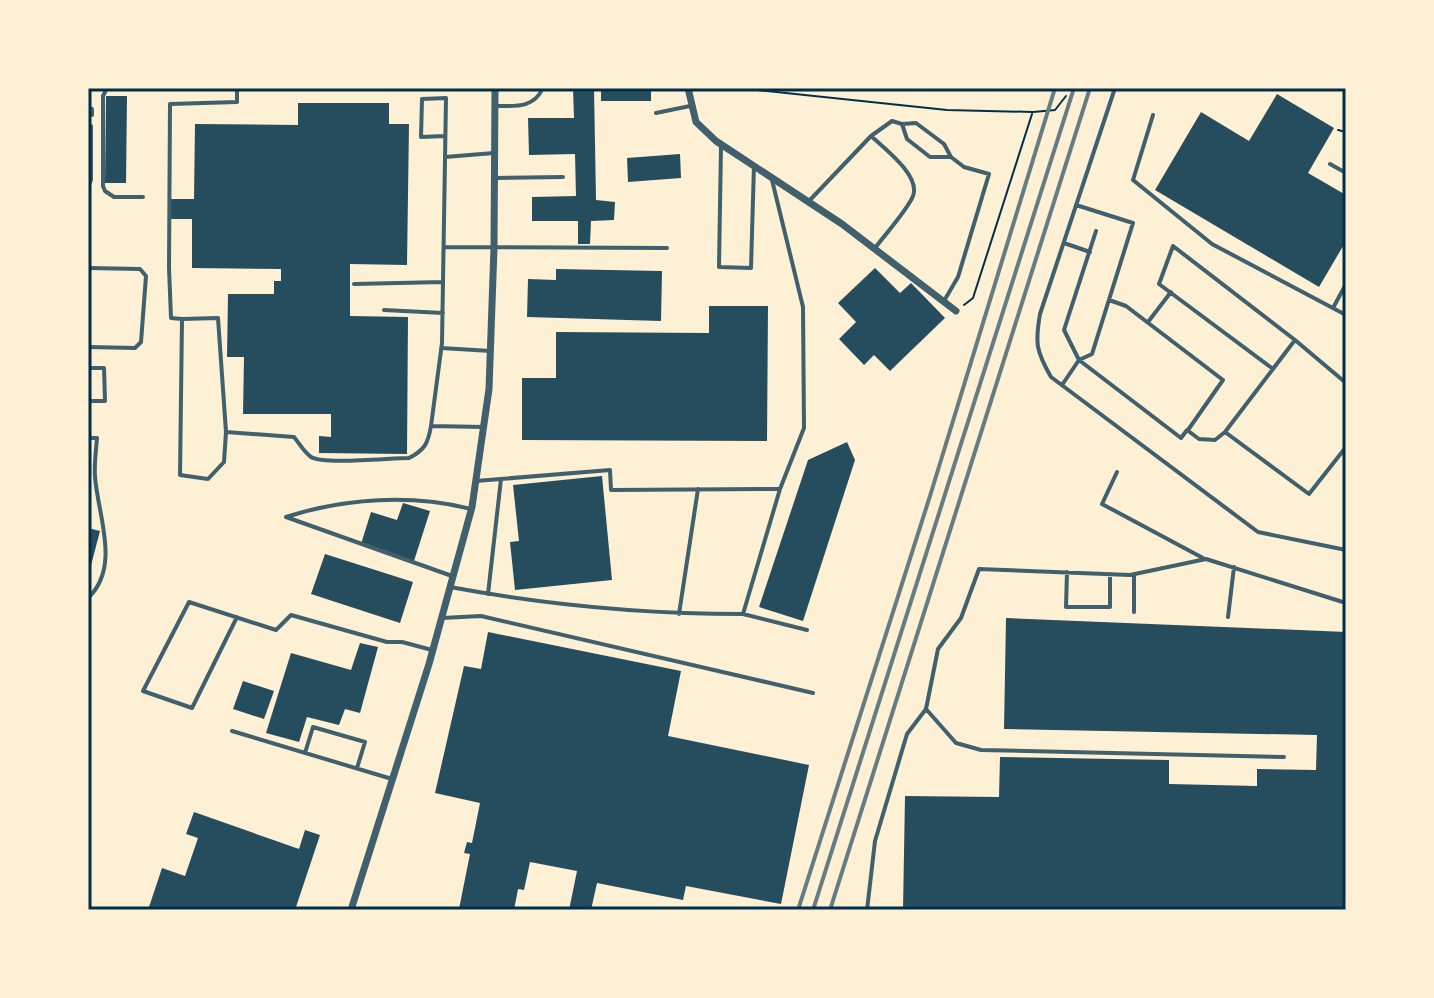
<svg xmlns="http://www.w3.org/2000/svg" width="1434" height="998" font-family="Poppins,sans-serif">
<style>
.building{fill:#264d5e}
.lines{fill:none;stroke-linecap:round;stroke-linejoin:round}
.path{stroke:#003049;stroke-width:2}
.service{stroke:#3f606c;stroke-width:4}
.minor{stroke:#3f606c;stroke-width:7}
.rail{stroke:#657d81;stroke-width:4}
.neatline{fill:none;stroke:#003049;stroke-width:3}
</style>
<rect width="100%" height="100%" fill="#fdf0d5"/>
<path class="building" d="M573,88H594L596,200L615,202L614,220L591,221L590,244H578V221H532V197L576,196L575,154L529,155L528,118H574Z
M601,88H651V101H601Z
M1277,94L1334,128L1308,173L1346,195V241L1319,287L1155,190L1201,112L1249,141Z
M106,96H127L126,183H105Z
M298,103H389V124H409L407,265L350,264V316L408,317L407,454L319,453V436L331,437V414H243L244,357H227L228,294H274V281H281V269L192,268V219H170V199H194L195,124L298,125Z
M680,154L681,178L628,182L627,158Z
M875,268L900,293L911,283L945,318L890,371L874,355L864,365L839,339L856,322L838,303Z
M556,269L662,271L661,321L527,317L528,279L556,280Z
M709,306H768L767,441L522,440V378H556V332L709,333Z
M847,442L855,460L803,621L759,607L808,460Z
M602,476L612,580L515,590L510,542L519,541L513,485Z
M403,503L430,511L414,561L361,544L371,512L397,520Z
M88,528L100,531L89,573H88Z
M325,554L413,582L400,623L311,594Z
M1006,618L1346,632V910H903L905,796L999,797L1000,757L1169,760V784L1257,786V769L1316,770L1317,735L1004,729Z
M488,632L681,671L668,736L809,765L781,904L686,886L683,900L597,883L591,910H569L577,871L530,862L524,890L518,889L514,910L459,909L470,854L464,853L467,842L472,843L480,803L435,793L464,666L481,669Z
M360,643L378,647L360,713L345,709L339,725L307,717L299,742L266,733L291,653L351,670Z
M243,681L274,691L264,719L233,709Z
M194,812L299,849L305,830L320,835L295,910H148L162,868L185,876L198,838L186,834Z"/>
<g class="lines">
<path class="path" d="M737,88L947,110L1033,112L1055,110L1066,96
M1338,130L1346,132
M964,305L973,298L1032,114"/>
<path class="service" d="M107,88L103,96V186L105,191L114,197H143
M237,88V102L170,104L169,268L171,318L182,319L180,475L208,479L224,462L226,432L294,437C299,443 304,452 311,457C324,465 390,458 409,458C425,450 428,443 431,426
M1115,88L1040,314C1035,343 1036,351 1051,377L1258,532L1346,550
M495,106C515,106 533,109 543,88
M88,107L92,109V115
M656,113L690,106
M1153,115L1133,180L1212,244L1346,315
M902,124L916,123L944,144L951,157
M445,136L421,137L422,99L446,98L442,343L431,426L484,427
M871,136C884,148 921,176 913,196C908,209 884,236 875,248
M721,146L719,267L751,268L754,165
M445,157L494,153
M1330,164L1346,173
M494,178L563,177
M772,180L803,307L804,428L780,489
M88,187L91,180V126
M809,201L871,136L892,121L902,124L907,139L930,157H951L964,167L989,174L958,277L944,301
M1096,231L1064,330L1079,360L1181,438L1187,430L1199,439L1215,440L1225,432L1309,494L1346,447
M1064,243L1090,252
M444,247L667,248
M88,268L140,269L146,276L141,342L135,348L88,347
M354,284L443,282
M1109,300L1126,306L1223,380L1188,430
M1333,308L1346,284
M384,310L443,313
M182,319L218,318L226,432
M1148,322L1171,292
M441,348L491,351
M88,368H104L105,401H88
M1273,369L1159,284L1173,246L1295,340
M1062,385L1079,360L1092,354L1133,223L1076,205
M1225,432L1295,340L1346,383
M88,438H97C96,451 94,464 95,477C98,516 121,567 88,598
M1117,472L1102,504L1203,558
M1067,572L1066,607H1110V574
M1134,574V612
M452,576L286,517C345,498 411,494 471,509
M450,587C547,605 644,614 743,614L780,489L611,490L610,470L476,481
M488,594L501,479
M679,614L698,489
M743,614L807,630
M237,617L192,708L143,691L189,602L276,630L291,615L387,642H402L432,650
M1228,617L1234,567
M442,618L481,616L813,693
M232,731L392,779
M305,753L313,727L365,742L357,768
M1284,757L981,750L956,743L926,709L938,649L961,618L979,569L1130,575L1206,559L1346,603
M867,910L875,841L907,734L926,709"/>
<path class="minor" d="M688,88L696,122L716,141L842,224L956,311
M351,910L429,664L472,507L489,389L494,248L495,88"/>
<path class="rail" d="M798,910L930,496L1055,88
M813,910L1074,88
M830,910L1090,88"/>
</g>
<rect width="1434" height="998" fill="none" stroke="#fdf0d5" stroke-width="180"/>
<rect x="90" y="90" width="1254" height="818" class="neatline"/>
</svg>
